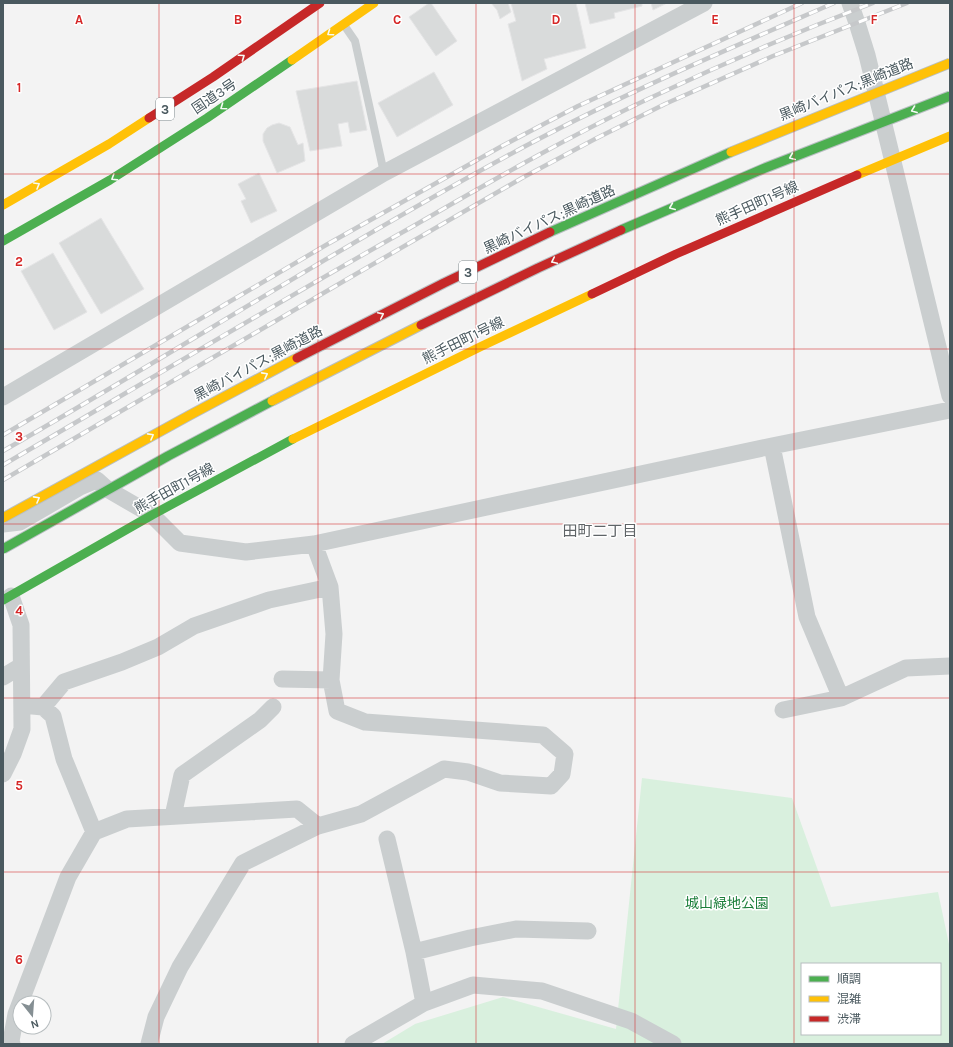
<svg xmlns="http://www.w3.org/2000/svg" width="953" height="1047" font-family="Karla,'Noto Sans JP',sans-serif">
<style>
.green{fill:#d9f0de;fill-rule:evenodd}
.building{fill:#d9dbdb;stroke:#e5e5e6}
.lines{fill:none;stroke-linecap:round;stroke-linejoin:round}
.lane{stroke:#cacecf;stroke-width:8}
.street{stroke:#cacecf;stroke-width:17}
.fast{stroke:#4caf50;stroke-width:9}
.slow{stroke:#ffc107;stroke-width:9}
.jam{stroke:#c62828;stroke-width:9}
.rail-casing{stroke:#c6c8ca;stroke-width:4.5}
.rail{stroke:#fff;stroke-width:3;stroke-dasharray:9;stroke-linecap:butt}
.fast-bridge-casing{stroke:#b8bfc2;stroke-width:11;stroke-linecap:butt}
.slow-bridge-casing{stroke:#b8bfc2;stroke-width:11;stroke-linecap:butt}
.jam-bridge-casing{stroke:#b8bfc2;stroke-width:11;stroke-linecap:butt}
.fast-bridge{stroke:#4caf50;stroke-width:9}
.slow-bridge{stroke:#ffc107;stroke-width:9}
.jam-bridge{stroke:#c62828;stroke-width:9}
.oneway{stroke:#f6fbf6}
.grid{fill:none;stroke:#d62828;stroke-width:1;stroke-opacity:0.55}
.labels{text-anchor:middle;stroke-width:3;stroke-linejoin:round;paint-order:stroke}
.shield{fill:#fff;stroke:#808b8f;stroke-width:1}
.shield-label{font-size:13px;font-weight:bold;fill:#4a595f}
.street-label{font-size:14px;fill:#4a595f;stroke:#fff}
.park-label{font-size:14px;fill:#1c7f3b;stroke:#fff}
.neighbourhood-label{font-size:15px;fill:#5f6467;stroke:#fff}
.grid-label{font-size:13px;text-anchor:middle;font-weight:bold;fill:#d62828;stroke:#fff;stroke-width:3;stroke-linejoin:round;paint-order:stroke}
</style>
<rect width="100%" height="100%" fill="#f3f3f3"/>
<path class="green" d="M642,778L792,798L831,907L938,892L950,949V1044H382L415,1024L503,997L616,1029ZM802,964H940V1034H802Z"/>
<path class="building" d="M429,3H431L457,41L436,56L409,17Z
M491,3H508L511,12L500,19L497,10Z
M511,3H576L586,48L544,59L547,69L522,81L508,24L516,21Z
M585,3H642V6L614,13L615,18L590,24Z
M651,3H667L653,10Z
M434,72L453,105L397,137L378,103Z
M357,81L367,130L350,133L348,122L338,124L342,146L310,151L296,91Z
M279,123L290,127L298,145L303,143L305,161L277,173L263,141V134L267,128L272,125Z
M259,173L277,211L251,223L241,201L246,199L238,184Z
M101,218L144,289L101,314L59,243Z
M53,253L87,312L54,330L21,271Z"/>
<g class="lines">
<path class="lane" d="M344,25L355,41L384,173"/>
<path class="street" d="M850,3L857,23L867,55L950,396
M3,397L384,173L704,3
M772,446L807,617L841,698
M3,524L20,522L80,487L97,480L107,489L152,515L180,543L246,552L314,544L772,446L950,410
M3,677L21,666
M282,679L331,680
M43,707L64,682L122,662L158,647L194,626L269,600L330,587
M783,710L841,698L906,668L950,666
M3,774L13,754L22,729L21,625L11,596
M173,816L182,775L260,720L273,707
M94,832L127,819L297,809L318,826
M387,839L414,952L424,1003
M414,952L470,938L516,929L588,931
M12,1044L11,1041L16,1014L68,877L94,832L64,759L53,716L43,707L22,705
M149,1044L156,1017L180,967L243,863L318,826L361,814L444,769L468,772L500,783L551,786L562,774L565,754L543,735L365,722L337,711L331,680L334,634L330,587L314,544
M353,1044L424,1003L473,985L542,991L631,1021L673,1044"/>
<path class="fast" d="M3,241L110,180L207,118L292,60
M3,600L152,515L293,439"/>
<path class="slow" d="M292,60L374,3
M857,175L950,136
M3,205L109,144L149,118
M293,439L482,346L592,294"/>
<path class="jam" d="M149,118L213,77L320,3
M592,294L676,254L857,175"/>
<defs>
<path id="rail" d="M3,435L326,245L502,146L578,106L802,3
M3,451C172,354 336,249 507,156C613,98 724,51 834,3
M3,465C139,386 273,305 410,228C493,180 576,132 663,92C731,60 802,30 873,3
M3,480L356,274L522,178L595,139L665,104L773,56L907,3"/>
</defs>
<use href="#rail" class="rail-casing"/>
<use href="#rail" class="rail"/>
<defs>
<path id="fast-bridge" d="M621,230L765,168L950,96
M550,232L731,152
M3,549L168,456L272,401"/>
<path id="slow-bridge" d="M731,152L950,63
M272,401L421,325
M3,518L190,415L297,358"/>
<path id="jam-bridge" d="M421,325L538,268L621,230
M297,358L444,283L550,232"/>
</defs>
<use href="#fast-bridge" class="fast-bridge-casing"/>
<use href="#slow-bridge" class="slow-bridge-casing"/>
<use href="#jam-bridge" class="jam-bridge-casing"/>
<use href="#fast-bridge" class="fast-bridge"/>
<use href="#slow-bridge" class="slow-bridge"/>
<use href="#jam-bridge" class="jam-bridge"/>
</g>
<defs><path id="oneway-chevron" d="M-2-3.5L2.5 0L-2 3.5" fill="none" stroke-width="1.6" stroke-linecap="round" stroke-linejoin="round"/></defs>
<g class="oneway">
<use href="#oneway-chevron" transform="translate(330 33) rotate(145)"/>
<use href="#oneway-chevron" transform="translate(242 57) rotate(-35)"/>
<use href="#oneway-chevron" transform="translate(223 107) rotate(145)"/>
<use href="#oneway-chevron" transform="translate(914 110) rotate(159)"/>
<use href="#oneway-chevron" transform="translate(792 157) rotate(157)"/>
<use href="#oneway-chevron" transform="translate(114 178) rotate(148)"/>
<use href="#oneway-chevron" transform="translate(37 185) rotate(-30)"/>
<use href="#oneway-chevron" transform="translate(672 207) rotate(157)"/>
<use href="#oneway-chevron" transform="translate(554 261) rotate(155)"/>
<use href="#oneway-chevron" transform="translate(381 315) rotate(-26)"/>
<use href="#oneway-chevron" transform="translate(265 375) rotate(-28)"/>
<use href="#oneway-chevron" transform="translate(151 436) rotate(-29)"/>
<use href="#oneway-chevron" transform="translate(37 499) rotate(-29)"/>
</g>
<path class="grid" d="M159,3V1044M318,3V1044M476,3V1044M635,3V1044M794,3V1044M3,174H950M3,349H950M3,524H950M3,698H950M3,872H950"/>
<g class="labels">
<g class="shield">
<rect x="156" y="98" width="18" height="22" rx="3"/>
<rect x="459" y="261" width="18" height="22" rx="3"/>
</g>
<g class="shield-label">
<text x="165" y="114">3</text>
<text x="468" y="277">3</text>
</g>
<g class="street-label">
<text transform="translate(846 89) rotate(-22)" y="5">黒崎バイパス;黒崎道路</text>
<text transform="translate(214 96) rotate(-34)" y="5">国道3号</text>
<text transform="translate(757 203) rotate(-24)" y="5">熊手田町1号線</text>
<text transform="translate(549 219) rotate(-25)" y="5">黒崎バイパス;黒崎道路</text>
<text transform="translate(463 340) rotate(-26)" y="5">熊手田町1号線</text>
<text transform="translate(258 363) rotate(-28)" y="5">黒崎バイパス;黒崎道路</text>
<text transform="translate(174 488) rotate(-29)" y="5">熊手田町1号線</text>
</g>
<g class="park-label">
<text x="727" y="908">城山緑地公園</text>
</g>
<g class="neighbourhood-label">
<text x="600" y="536">田町二丁目</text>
</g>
</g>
<g class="grid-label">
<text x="79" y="24">A</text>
<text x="238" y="24">B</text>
<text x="397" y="24">C</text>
<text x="556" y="24">D</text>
<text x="715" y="24">E</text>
<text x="874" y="24">F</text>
<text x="19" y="92">1</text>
<text x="19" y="266">2</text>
<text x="19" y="441">3</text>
<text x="19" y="615">4</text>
<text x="19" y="790">5</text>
<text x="19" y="964">6</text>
</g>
<rect width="953" height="1047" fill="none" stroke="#4a595f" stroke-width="8"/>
<rect x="801" y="963" width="140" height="72" fill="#ffffff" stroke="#b7bdbf"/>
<rect x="809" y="976" width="20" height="6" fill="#4caf50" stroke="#b7bdbf"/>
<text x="837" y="983" font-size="12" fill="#4a595f">順調</text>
<rect x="809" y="996" width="20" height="6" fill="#ffc107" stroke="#b7bdbf"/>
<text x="837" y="1003" font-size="12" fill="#4a595f">混雑</text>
<rect x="809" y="1016" width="20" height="6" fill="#c62828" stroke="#b7bdbf"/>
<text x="837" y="1023" font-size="12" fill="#4a595f">渋滞</text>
<g transform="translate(32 1015) rotate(163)"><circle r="19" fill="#ffffff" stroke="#b7bdbf"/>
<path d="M0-3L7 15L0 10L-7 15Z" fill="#858f93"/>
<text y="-6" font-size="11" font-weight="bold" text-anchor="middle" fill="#4a595f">N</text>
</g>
</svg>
